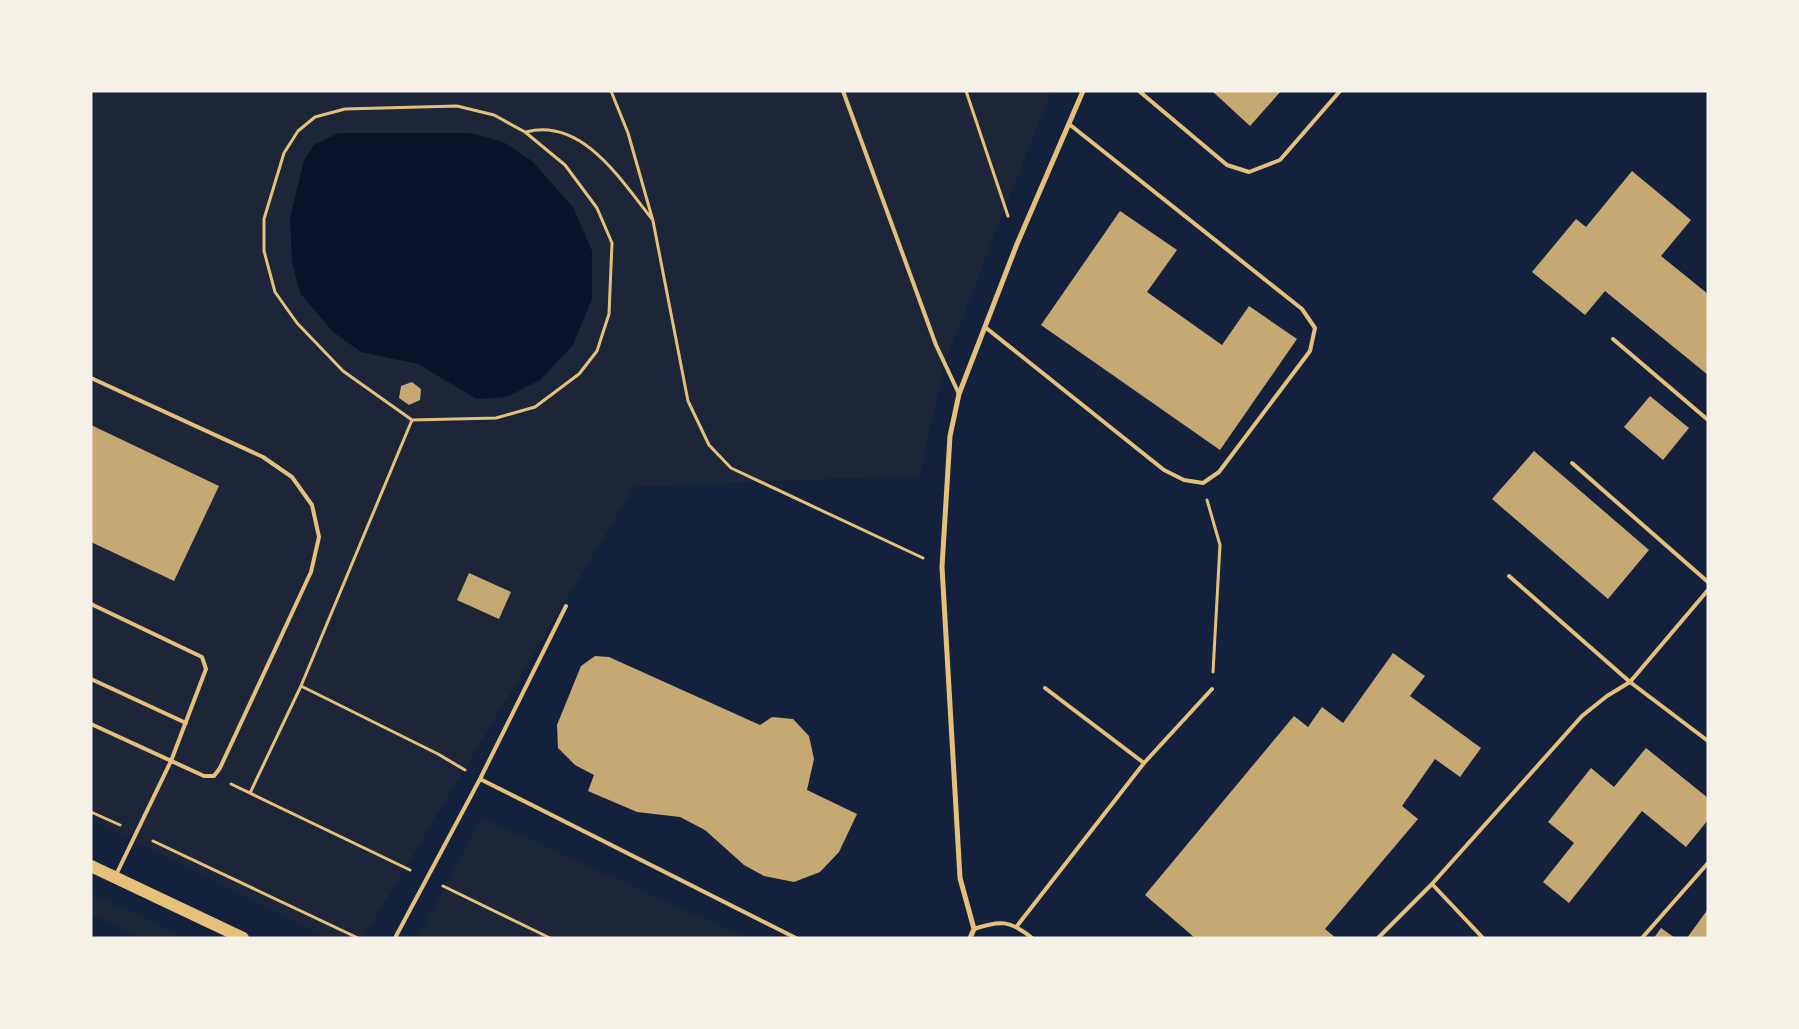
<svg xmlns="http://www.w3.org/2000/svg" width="1799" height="1029" font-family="'DejaVu Sans',sans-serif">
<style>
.green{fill:#1d2539}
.water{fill:#0b132b}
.building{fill:#c6a872}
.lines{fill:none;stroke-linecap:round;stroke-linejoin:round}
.path{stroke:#e5c07b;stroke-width:3}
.service{stroke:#e5c07b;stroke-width:4}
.minor{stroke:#e5c07b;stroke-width:5}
.primary{stroke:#e5c07b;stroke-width:12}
</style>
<rect width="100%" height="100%" fill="#14213d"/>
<path class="green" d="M91,91H1051L945,362L920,475L634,487L363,938H327L91,820Z
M482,818L747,938H417Z
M91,893L185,938H142L91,914Z"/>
<path class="water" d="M339,133H470L503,142L532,161L573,207L592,251V299L573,345L540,380L507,397L477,399L418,364L361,352L333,332L300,293L292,262L290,218L304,160L314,145Z"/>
<path class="building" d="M1212,91H1281L1250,126Z
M1632,171L1691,220L1661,256L1708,294V375L1605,291L1585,315L1532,272L1576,219L1586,227Z
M1120,211L1177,250L1147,292L1222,345L1249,306L1297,339L1220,450L1041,325Z
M412,382L421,389L420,400L409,405L399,398L401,386Z
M1650,396L1689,428L1663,460L1624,427Z
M91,425L219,486L174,581L91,542Z
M1534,451L1649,550L1608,599L1492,499Z
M469,573L511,592L499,619L457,600Z
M1393,653L1425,676L1410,696L1481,748L1460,777L1435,759L1402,806L1418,819L1325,929L1336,938H1195L1145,895L1294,716L1308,727L1322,707L1343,723Z
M595,656L609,657L760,725L772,717L793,719L809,736L814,759L807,790L857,814L839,852L820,872L794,882L764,876L744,865L705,830L680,817L637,812L588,791L594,775L575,765L558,748L557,725L581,666Z
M1646,748L1708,798V820L1686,847L1642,811L1569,903L1543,882L1574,843L1548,822L1591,768L1614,787Z
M1708,909V938H1687Z
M1661,928L1675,938H1654Z"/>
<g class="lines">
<path class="path" d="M611,91L628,133L653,221L688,401L709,445L731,468L923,558
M966,91L1008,216
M457,106L494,115L525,132L565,165L597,208L612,243L609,314L597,351L579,374L535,407L496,418L412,420L343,371L297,323L275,292L264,251V219L284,153L298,131L315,117L345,109Z
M526,132C583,117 622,182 652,219
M1207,500L1220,545L1213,672
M301,686L438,754L465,770
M231,784L410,870
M250,793L301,686L412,420
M91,812L120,825
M153,841L358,938
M443,886L550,938"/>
<path class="service" d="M843,91L936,345L959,394
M1139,91L1227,165L1249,172L1280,160L1340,91
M985,327L1164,470L1184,480L1203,483L1219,472L1310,351L1315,328L1302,309L1069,124
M1613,339L1708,420
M91,378L263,457L292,477L312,505L319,537L311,572L220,768L214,776H204L91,724
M1572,463L1708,582
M1509,576L1630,682L1708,741
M91,604L202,657L206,669L171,761L116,875
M91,679L186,723
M1045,688L1144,763
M480,779L796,938
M1432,884L1483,938
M1017,926L1144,763L1212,689
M974,929C1000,920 1010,920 1032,938
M395,938L480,779L566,606
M1378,938L1432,884L1582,716L1607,696L1630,682L1708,590
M1642,938L1708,863"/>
<path class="minor" d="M970,938L974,929L960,878L942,567L950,436L959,394L1017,244L1083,91"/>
<path class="primary" d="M91,866L243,938"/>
</g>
<rect width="1799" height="1029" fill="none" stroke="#f6f1e7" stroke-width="185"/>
</svg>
